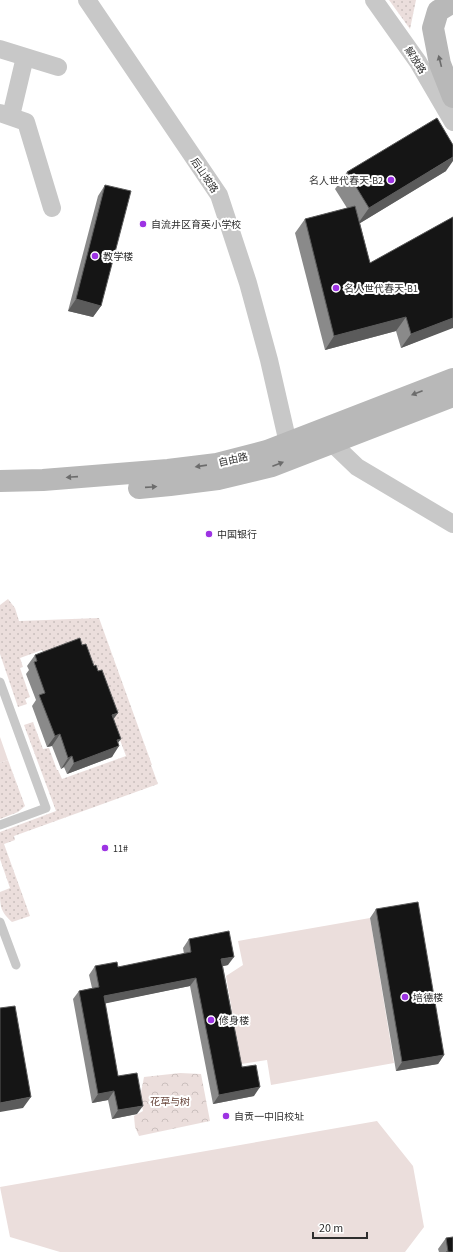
<svg xmlns="http://www.w3.org/2000/svg" width="453" height="1252" font-family="'Source Sans 3','Noto Sans SC',sans-serif">
<style>
.grass{fill:url(#grass-dots)}
.forest{fill:url(#forest-crowns)}
.pitch{fill:#ebdedc}
.lines{fill:none;stroke-linecap:round;stroke-linejoin:round}
.lane{stroke:#c8c8c8;stroke-width:9}
.street{stroke:#c8c8c8;stroke-width:18}
.secondary{stroke:#b8b8b8;stroke-width:22}
.wall{fill:#8a8a8a}
.shaded-wall{fill:#5b5b5b}
.building{fill:#151515;stroke:#5b5b5b}
.oneway{fill:#6c6c6c}
.poi-dot{fill:#9d33e3;stroke:#fff;stroke-width:1.5}
.labels{text-anchor:middle;stroke-width:4;stroke-linejoin:round;paint-order:stroke}
.street-label{font-size:10px;fill:#2e2e2e;stroke:#fff}
.poi-label{font-size:10px;fill:#2e2e2e;stroke:#fff;text-anchor:start}
.park-label{font-size:10px;fill:#69463c;stroke:#fff}
</style>
<defs>
<pattern id="grass-dots" width="8" height="8" patternUnits="userSpaceOnUse"><rect width="8" height="8" fill="#ebdedc"/><path d="M2 2h.1M6 6h.1" fill="none" stroke="#cabfbd" stroke-width="1.8" stroke-linecap="round"/></pattern>
<pattern id="forest-crowns" width="20" height="18" patternUnits="userSpaceOnUse"><rect width="20" height="18" fill="#ebdedc"/><path d="M2 6a3 3 0 1 1 6 0M12 15a3 3 0 1 1 6 0" fill="none" stroke="#cabfbd"/></pattern>
</defs>
<rect width="100%" height="100%" fill="#fff"/>
<path class="grass" d="M389,0H416L410,29Z
M8,599L15,608L19,621L99,618L152,765H151L158,784L14,836L15,840L4,844L30,916L12,922C1,912 0,907 0,892L10,888L0,859V832L56,811L24,725L33,722L43,749L49,748L57,770H58L62,779L126,756L95,673L43,652L42,650L20,658L23,667L20,668L30,697L25,699L27,704L18,707L0,654V605Z
M8,760L25,806L18,812L0,819V763Z"/>
<path class="forest" d="M180,1073L201,1074L210,1121L139,1136L135,1127L134,1116L143,1111L140,1098L144,1077Z"/>
<path class="pitch" d="M0,737L8,760L0,763Z
M370,918L394,1063L271,1085L267,1060L241,1064L226,976L243,965L238,941Z
M377,1121L413,1166L424,1227L405,1252H60L10,1237L0,1187Z"/>
<g class="lines">
<path class="lane" d="M0,682L46,808L0,825
M0,922L16,965"/>
<path class="street" d="M87,0L219,195L248,283L269,360L288,443
M374,0L418,62L453,122
M0,49L58,67
M0,113L26,122L52,208
M11,116L25,57
M332,443L357,467L453,524"/>
<path class="secondary" d="M453,2L438,11L433,28L440,64L453,97
M0,481L43,480L168,470L217,464L267,451L453,379
M139,488L170,485L218,479L272,466L453,396"/>
</g>
<path class="wall" d="M446,171L360,223L370,263L453,217V327L401,348L396,331L325,350L295,233L305,219L347,208L335,189L347,172Z
M105,185L101,306L93,317L68,311L98,196Z
M82,645L114,719L118,742L112,757L67,774L64,767L61,769L52,746L47,747L32,706L36,700L26,674L29,670L27,666L35,655Z
M376,909L444,1055L438,1064L396,1071L370,918Z
M189,939L228,965L223,966L242,1067L254,1096L213,1104L190,986L105,1003L118,1076L137,1114L112,1119L108,1100L92,1103L73,999L79,991L92,988L89,975L95,966L118,967L184,954L183,948Z
M446,1238L453,1252H439L438,1249Z"/>
<path class="shaded-wall" d="M453,157V161L446,171L357,225L369,208Z
M76,299L101,306L93,317L68,311Z
M406,317L396,331L325,350L334,336Z
M453,318V328L401,348L411,334Z
M118,713L110,724L112,715Z
M60,734L52,746L47,747L55,736Z
M121,739L114,748L119,746L112,757L67,774L74,763L117,740Z
M72,756L64,767L61,769L68,758Z
M234,957L228,965L215,968L221,959Z
M196,978L190,986L98,1005L104,996Z
M444,1055L438,1064L396,1071L402,1062Z
M260,1087L254,1096L213,1104L219,1095Z
M114,1091L108,1100L92,1103L98,1094Z
M31,1097L23,1108L0,1112V1103Z
M143,1106L137,1114L112,1119L118,1110Z"/>
<path class="building" d="M437,118L453,145V157L369,208L347,172Z
M105,185L131,191L101,306L76,299Z
M355,206L370,263L453,217V318L411,334L406,317L334,336L305,219Z
M80,638L82,645L86,644L94,666L96,665L98,671L102,670L118,713L112,715L121,739L117,740L119,746L74,763L72,756L68,758L60,734L55,736L39,695L45,693L34,662L37,661L35,655Z
M418,902L444,1055L402,1062L376,909Z
M229,931L234,957L221,959L242,1067L256,1065L260,1087L219,1095L196,978L104,996L118,1076L137,1073L143,1106L118,1110L114,1091L98,1094L79,991L99,987L95,966L117,962L118,967L191,952L189,939Z
M15,1006L31,1097L0,1103V1008Z
M453,1237V1252H446H448L446,1238Z"/>
<defs><path id="oneway-solid" d="M-6-.8H1V-3.2L6.5 0L1 3.2V.8H-6Z"/></defs>
<g class="oneway">
<use href="#oneway-solid" transform="translate(440 61) rotate(-104)"/>
<use href="#oneway-solid" transform="translate(417 393) rotate(159)"/>
<use href="#oneway-solid" transform="translate(278 464) rotate(-21)"/>
<use href="#oneway-solid" transform="translate(201 466) rotate(172)"/>
<use href="#oneway-solid" transform="translate(72 477) rotate(176)"/>
<use href="#oneway-solid" transform="translate(151 487) rotate(-4)"/>
</g>
<g class="poi-dot">
<circle cx="391" cy="180" r="4"/>
<circle cx="143" cy="224" r="4"/>
<circle cx="95" cy="256" r="4"/>
<circle cx="336" cy="288" r="4"/>
<circle cx="209" cy="534" r="4"/>
<circle cx="105" cy="848" r="4"/>
<circle cx="405" cy="997" r="4"/>
<circle cx="211" cy="1020" r="4"/>
<circle cx="226" cy="1116" r="4"/>
</g>
<g class="labels">
<g class="street-label">
<text transform="translate(416 60) rotate(57)" y="4">解放路</text>
<text transform="translate(205 175) rotate(56)" y="4">后山坡路</text>
<text transform="translate(233 459) rotate(-13)" y="4">自由路</text>
</g>
<g class="poi-label">
<text x="383" y="184" text-anchor="end">名人世代春天-B2</text>
<text x="151" y="228">自流井区育英小学校</text>
<text x="103" y="260">教学楼</text>
<text x="344" y="292">名人世代春天-B1</text>
<text x="217" y="538">中国银行</text>
<text x="113" y="852">11#</text>
<text x="413" y="1001">培德楼</text>
<text x="219" y="1024">修身楼</text>
<text x="234" y="1120">自贡一中旧校址</text>
</g>
<g class="park-label">
<text x="170" y="1105">花草与树</text>
</g>
</g>
<path d="M313 1232v6h54v-6" fill="none" stroke="#2e2e2e" stroke-width="2"/>
<text x="319" y="1232" font-size="12" fill="#2e2e2e" stroke="#ffffff" stroke-width="3" paint-order="stroke">20 m</text>
</svg>
